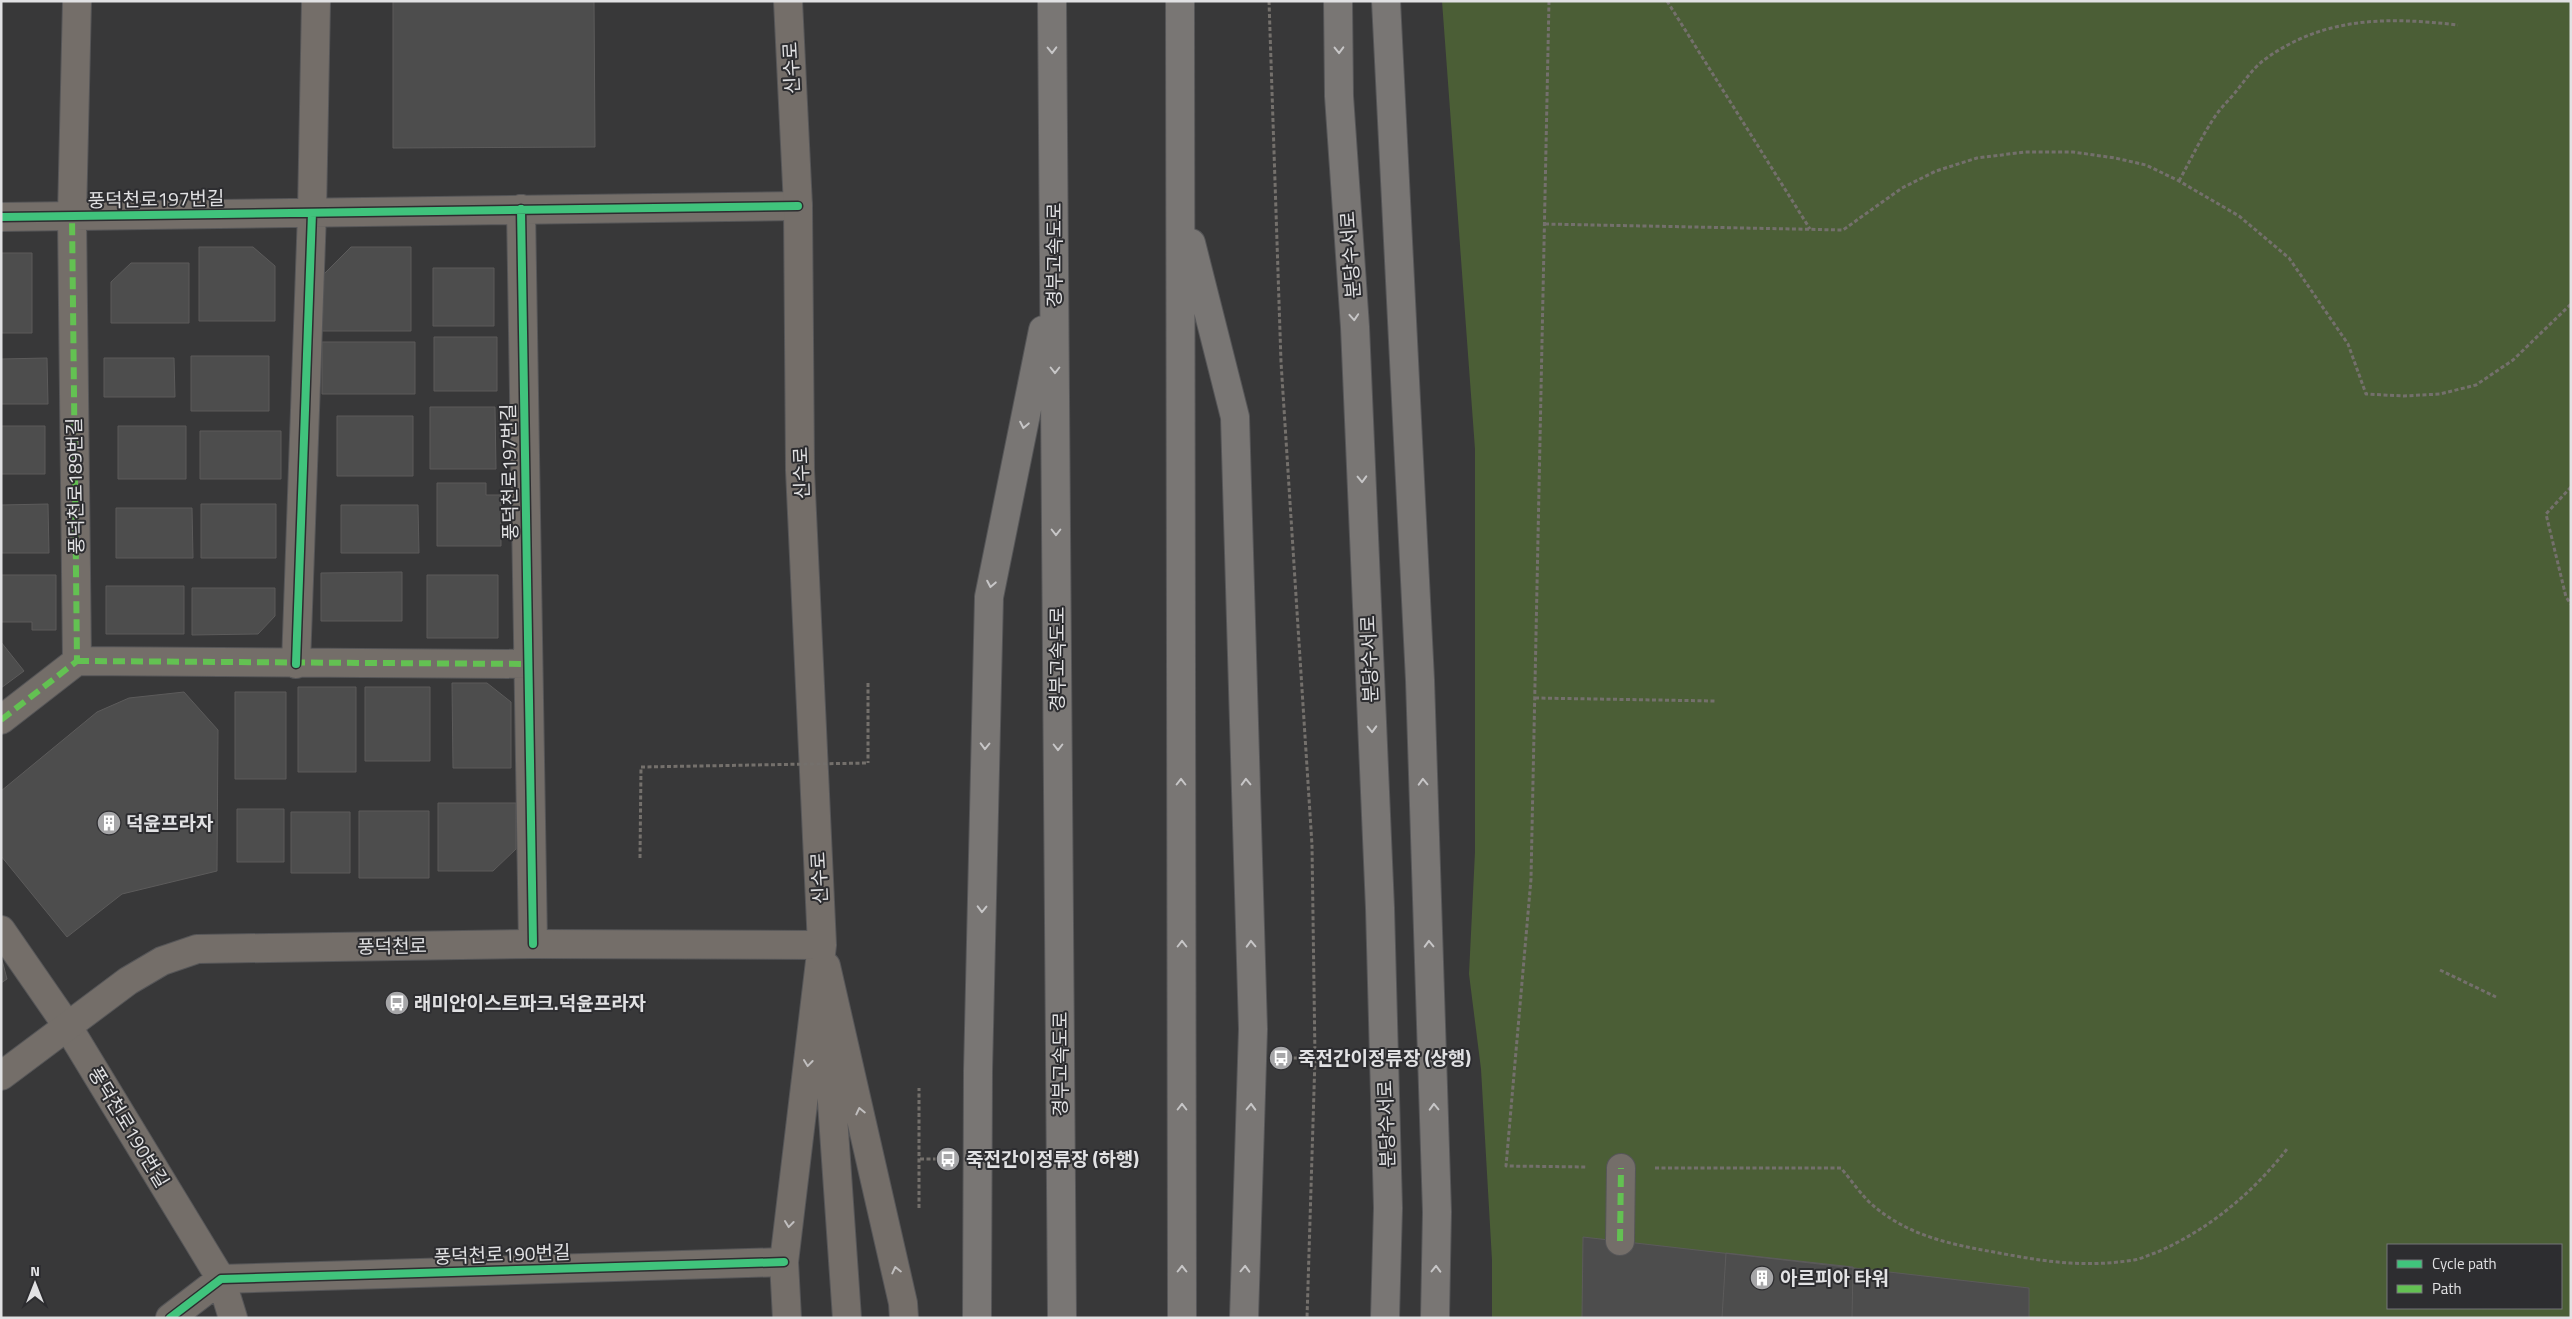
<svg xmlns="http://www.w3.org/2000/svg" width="2572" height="1319" viewBox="0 0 2572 1319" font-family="'Titillium Web','Noto Sans KR',sans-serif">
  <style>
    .green { fill: #4b5e36; fill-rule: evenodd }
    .building { fill: #4d4d4d; stroke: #5c5b5b }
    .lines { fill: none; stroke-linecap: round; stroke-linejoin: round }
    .minor-casing { stroke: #565658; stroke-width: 30 }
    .major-casing { stroke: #565658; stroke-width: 30 }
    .highway-casing { stroke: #565658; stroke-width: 30 }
    .path { stroke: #74706c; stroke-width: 3; stroke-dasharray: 4 2.5; stroke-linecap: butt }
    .minor { stroke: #746e69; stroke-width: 28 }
    .major { stroke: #746e69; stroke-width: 28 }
    .highway { stroke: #797674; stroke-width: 28 }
    .path-bridge { stroke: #74706c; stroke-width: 3; stroke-dasharray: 4 2.5; stroke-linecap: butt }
    .quiet { stroke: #63c152; stroke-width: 6; stroke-dasharray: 12 6; stroke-linecap: butt }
    .cycleway-casing { stroke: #2d2d30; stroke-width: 11 }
    .cycleway { stroke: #40c37c; stroke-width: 8 }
    .oneway { stroke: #c7c6c7 }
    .oneway2 { stroke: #c0bebe }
    .labels { text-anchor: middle; stroke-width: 4; stroke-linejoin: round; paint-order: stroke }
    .street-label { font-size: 19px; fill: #e1e1e3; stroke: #2d2d30 }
    .poi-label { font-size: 19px; font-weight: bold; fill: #e1e1e3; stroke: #2d2d30; text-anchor: start }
  </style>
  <rect width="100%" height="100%" fill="#383839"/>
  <path class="green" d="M1442,1H2571V1318H1492V1260L1481,1069L1469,974L1475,852V449ZM2388,1245H2561V1308H2388Z"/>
  <path class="building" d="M393,1H594L595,147L393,148Z
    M199,247H253L275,266V321H199Z
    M351,247H411V331H322V276Z
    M1,253H32V333H1Z
    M131,263H189V323H111V282Z
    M433,268H494V326H433Z
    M434,337H497V391H434Z
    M322,342H415V394H322Z
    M191,356H269V411H191Z
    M47,358L48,404H1V359Z
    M104,358H174L175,397H104Z
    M430,407H495L496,469H430Z
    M337,416H413V476H337Z
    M1,426H45V474H1Z
    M118,426H186V479H118Z
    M200,431H281V479H200Z
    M437,483H486V495H501V546H437Z
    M48,504L49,553H1V505Z
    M201,504H276V558H201Z
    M341,505H418L419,553H341Z
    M116,508H192L193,558H116Z
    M402,572V621H321V573Z
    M1,575H56V630H32V622H1Z
    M427,575H498V638H427Z
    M106,586H184V634H106Z
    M192,588H275V616L258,634L192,635Z
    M1,642L24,671L1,688Z
    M452,683H487L511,702V768H453Z
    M298,687H356V772H298Z
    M365,687H430V761H365Z
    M184,692L218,730L217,871L122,894L67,937L1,856V791L97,712L129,698Z
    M235,692H286V779H235Z
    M438,803H516V849L493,871H438Z
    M237,809H284V862H237Z
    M359,811H429V878H359Z
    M291,812H350V873H291Z
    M1,956L7,979L1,983Z
    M1583,1237L2029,1288V1318H1582Z
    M1726,1253L1853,1267L1852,1318H1722Z"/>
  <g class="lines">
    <g class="minor-casing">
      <path id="minor" d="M521,209L533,944
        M1,217L798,206
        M77,661L528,664
        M296,664L312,213L316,1
        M1,720L77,661L72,216L77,1
        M1,930L68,1027L221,1279L233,1318
        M1620,1241L1621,1168
        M170,1318L221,1279L784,1262"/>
    </g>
    <g class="major-casing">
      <path id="major" d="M826,966L903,1303L904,1318
        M827,1030L847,1318
        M1,1076L128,981L162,961L197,949L533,944L822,945
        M787,1318L784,1262L822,945L800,470L798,206L788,1"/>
    </g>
    <g class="highway-casing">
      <path id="highway" d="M1052,1L1062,1318
        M1180,1L1182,1318
        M1338,1L1339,96L1355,327L1380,908L1388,1208L1385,1318
        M1386,1L1420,680L1437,1212L1435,1318
        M1191,243L1235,417L1253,1029L1244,1318
        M977,1318L978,1071L989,597L1043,330"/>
    </g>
    <path class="path" d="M1269,1L1281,362L1312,845L1315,1058L1307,1318
      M1549,1L1531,879L1506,1166L1586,1167
      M1667,1L1810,229
      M2179,181C2190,161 2200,140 2212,121C2218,111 2226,103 2234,94C2243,83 2253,68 2264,60C2324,16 2388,17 2458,25
      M1545,224L1843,230L1902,188L1936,171L1977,158L2025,152H2073L2115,158L2146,165L2179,181L2239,216L2289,258L2348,344L2366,394L2404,396L2440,394L2476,385L2513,360L2571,304
      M2571,487L2546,514L2566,597L2571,604
      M868,683V763
      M1535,698L1715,701
      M640,858L641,767
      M2440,970L2496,997
      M1287,1058H1315
      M920,1159H944
      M1655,1168H1841C1852,1181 1863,1198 1876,1208C1916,1240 1961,1246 2010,1255C2053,1263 2090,1267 2134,1260C2141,1259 2148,1255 2155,1253C2207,1231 2253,1193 2287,1149
      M919,1208V1088"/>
    <use href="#minor" class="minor"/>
    <use href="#major" class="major"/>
    <use href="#highway" class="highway"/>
    <path class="path-bridge" d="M641,767L868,763"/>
    <path class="quiet" d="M77,661L528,664
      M1,720L77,661L72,216
      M1620,1241L1621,1168"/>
    <g class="cycleway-casing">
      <path id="cycleway" d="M521,209L533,944
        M1,217L798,206
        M296,664L312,213
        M170,1318L221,1279L784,1262"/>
    </g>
    <use href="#cycleway" class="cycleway"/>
  </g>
  <defs><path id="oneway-chevron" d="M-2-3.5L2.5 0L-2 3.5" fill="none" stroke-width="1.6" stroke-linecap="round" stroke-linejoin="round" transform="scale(1.25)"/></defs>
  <g class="oneway">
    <use href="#oneway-chevron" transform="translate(1052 50) rotate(89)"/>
    <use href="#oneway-chevron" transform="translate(1339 50) rotate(89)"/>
    <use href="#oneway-chevron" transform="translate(1354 317) rotate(86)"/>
    <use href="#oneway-chevron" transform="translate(1055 370) rotate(90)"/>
    <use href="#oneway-chevron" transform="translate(1024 425) rotate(101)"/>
    <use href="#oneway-chevron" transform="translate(1362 479) rotate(88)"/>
    <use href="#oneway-chevron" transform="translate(1056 532) rotate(90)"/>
    <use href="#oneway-chevron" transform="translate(991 584) rotate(101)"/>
    <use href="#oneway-chevron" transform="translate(1372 729) rotate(88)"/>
    <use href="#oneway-chevron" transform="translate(985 746) rotate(91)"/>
    <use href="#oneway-chevron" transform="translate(1058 747) rotate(90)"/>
    <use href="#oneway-chevron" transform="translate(1181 782) rotate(-90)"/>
    <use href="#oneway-chevron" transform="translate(1246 782) rotate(-92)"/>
    <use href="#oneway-chevron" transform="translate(1423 782) rotate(-92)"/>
    <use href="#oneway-chevron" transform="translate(982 909) rotate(91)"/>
    <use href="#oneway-chevron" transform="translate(1182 944) rotate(-90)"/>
    <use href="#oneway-chevron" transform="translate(1251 944) rotate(-92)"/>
    <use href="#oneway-chevron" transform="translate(1429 944) rotate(-92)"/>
    <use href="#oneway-chevron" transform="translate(1182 1107) rotate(-90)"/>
    <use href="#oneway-chevron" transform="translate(1251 1107) rotate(-88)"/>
    <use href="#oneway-chevron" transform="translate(1434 1107) rotate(-92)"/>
    <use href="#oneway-chevron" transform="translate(1182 1269) rotate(-90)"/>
    <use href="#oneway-chevron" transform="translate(1245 1269) rotate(-88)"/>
    <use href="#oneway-chevron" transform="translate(1436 1269) rotate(-89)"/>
  </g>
  <g class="oneway2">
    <use href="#oneway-chevron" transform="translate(808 1063) rotate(97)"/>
    <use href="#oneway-chevron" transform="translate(860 1111) rotate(-103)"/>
    <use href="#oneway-chevron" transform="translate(789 1224) rotate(97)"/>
    <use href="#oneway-chevron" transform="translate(896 1270) rotate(-103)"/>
  </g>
  <defs>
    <g id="building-disc" transform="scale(1.25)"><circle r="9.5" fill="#a6a6a8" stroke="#2d2d30"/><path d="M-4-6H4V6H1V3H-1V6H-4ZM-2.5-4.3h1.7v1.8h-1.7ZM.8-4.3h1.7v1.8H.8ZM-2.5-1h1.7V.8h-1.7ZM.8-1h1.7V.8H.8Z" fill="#fff"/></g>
    <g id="bus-disc" transform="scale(1.25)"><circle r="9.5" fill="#a6a6a8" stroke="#2d2d30"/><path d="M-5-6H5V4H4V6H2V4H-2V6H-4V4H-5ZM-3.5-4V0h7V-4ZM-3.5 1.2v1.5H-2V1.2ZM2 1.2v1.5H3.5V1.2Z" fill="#fff"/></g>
  </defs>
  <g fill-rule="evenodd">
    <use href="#building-disc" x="109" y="823"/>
    <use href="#bus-disc" x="397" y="1003"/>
    <use href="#bus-disc" x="1281" y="1058"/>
    <use href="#bus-disc" x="948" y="1159"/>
    <use href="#building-disc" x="1762" y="1278"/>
  </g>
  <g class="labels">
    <g class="street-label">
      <text transform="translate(791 68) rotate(-93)" y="7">신수로</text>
      <text transform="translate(156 199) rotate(-1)" y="7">풍덕천로197번길</text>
      <text transform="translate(1054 255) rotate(-90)" y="7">경부고속도로</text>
      <text transform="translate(1350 255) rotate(-94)" y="7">분당수서로</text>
      <text transform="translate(509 472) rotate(-91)" y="7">풍덕천로197번길</text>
      <text transform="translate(801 473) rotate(-92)" y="7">신수로</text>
      <text transform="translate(75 486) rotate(-91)" y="7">풍덕천로189번길</text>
      <text transform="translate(1057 659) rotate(-90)" y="7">경부고속도로</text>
      <text transform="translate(1369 659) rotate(-92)" y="7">분당수서로</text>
      <text transform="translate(819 878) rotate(-93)" y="7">신수로</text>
      <text transform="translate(392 946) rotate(-1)" y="7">풍덕천로</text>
      <text transform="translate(1060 1064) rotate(-90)" y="7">경부고속도로</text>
      <text transform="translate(1386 1124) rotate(-92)" y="7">분당수서로</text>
      <text transform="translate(129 1127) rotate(59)" y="7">풍덕천로190번길</text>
      <text transform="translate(502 1254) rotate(-2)" y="7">풍덕천로190번길</text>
    </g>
    <g class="poi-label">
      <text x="126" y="830">덕윤프라자</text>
      <text x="414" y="1010">래미안이스트파크.덕윤프라자</text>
      <text x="1298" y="1065">죽전간이정류장 (상행)</text>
      <text x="966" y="1166">죽전간이정류장 (하행)</text>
      <text x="1780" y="1285">아르피아 타워</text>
    </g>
  </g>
  <rect width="2572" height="1319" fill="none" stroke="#e1e1e3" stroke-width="5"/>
  <rect x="2387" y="1244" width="175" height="65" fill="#2d2d30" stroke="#757578"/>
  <rect x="2397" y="1260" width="25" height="8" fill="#40c37c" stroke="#757578"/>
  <text x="2432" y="1269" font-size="15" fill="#e1e1e3">Cycle path</text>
  <rect x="2397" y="1285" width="25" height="8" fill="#63c152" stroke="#757578"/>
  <text x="2432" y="1294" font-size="15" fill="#e1e1e3">Path</text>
  <g transform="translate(35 1284)" stroke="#2d2d30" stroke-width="4" paint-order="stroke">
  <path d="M0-4L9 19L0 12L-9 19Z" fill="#e1e1e3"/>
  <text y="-8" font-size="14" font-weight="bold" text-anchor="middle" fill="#e1e1e3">N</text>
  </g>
</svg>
